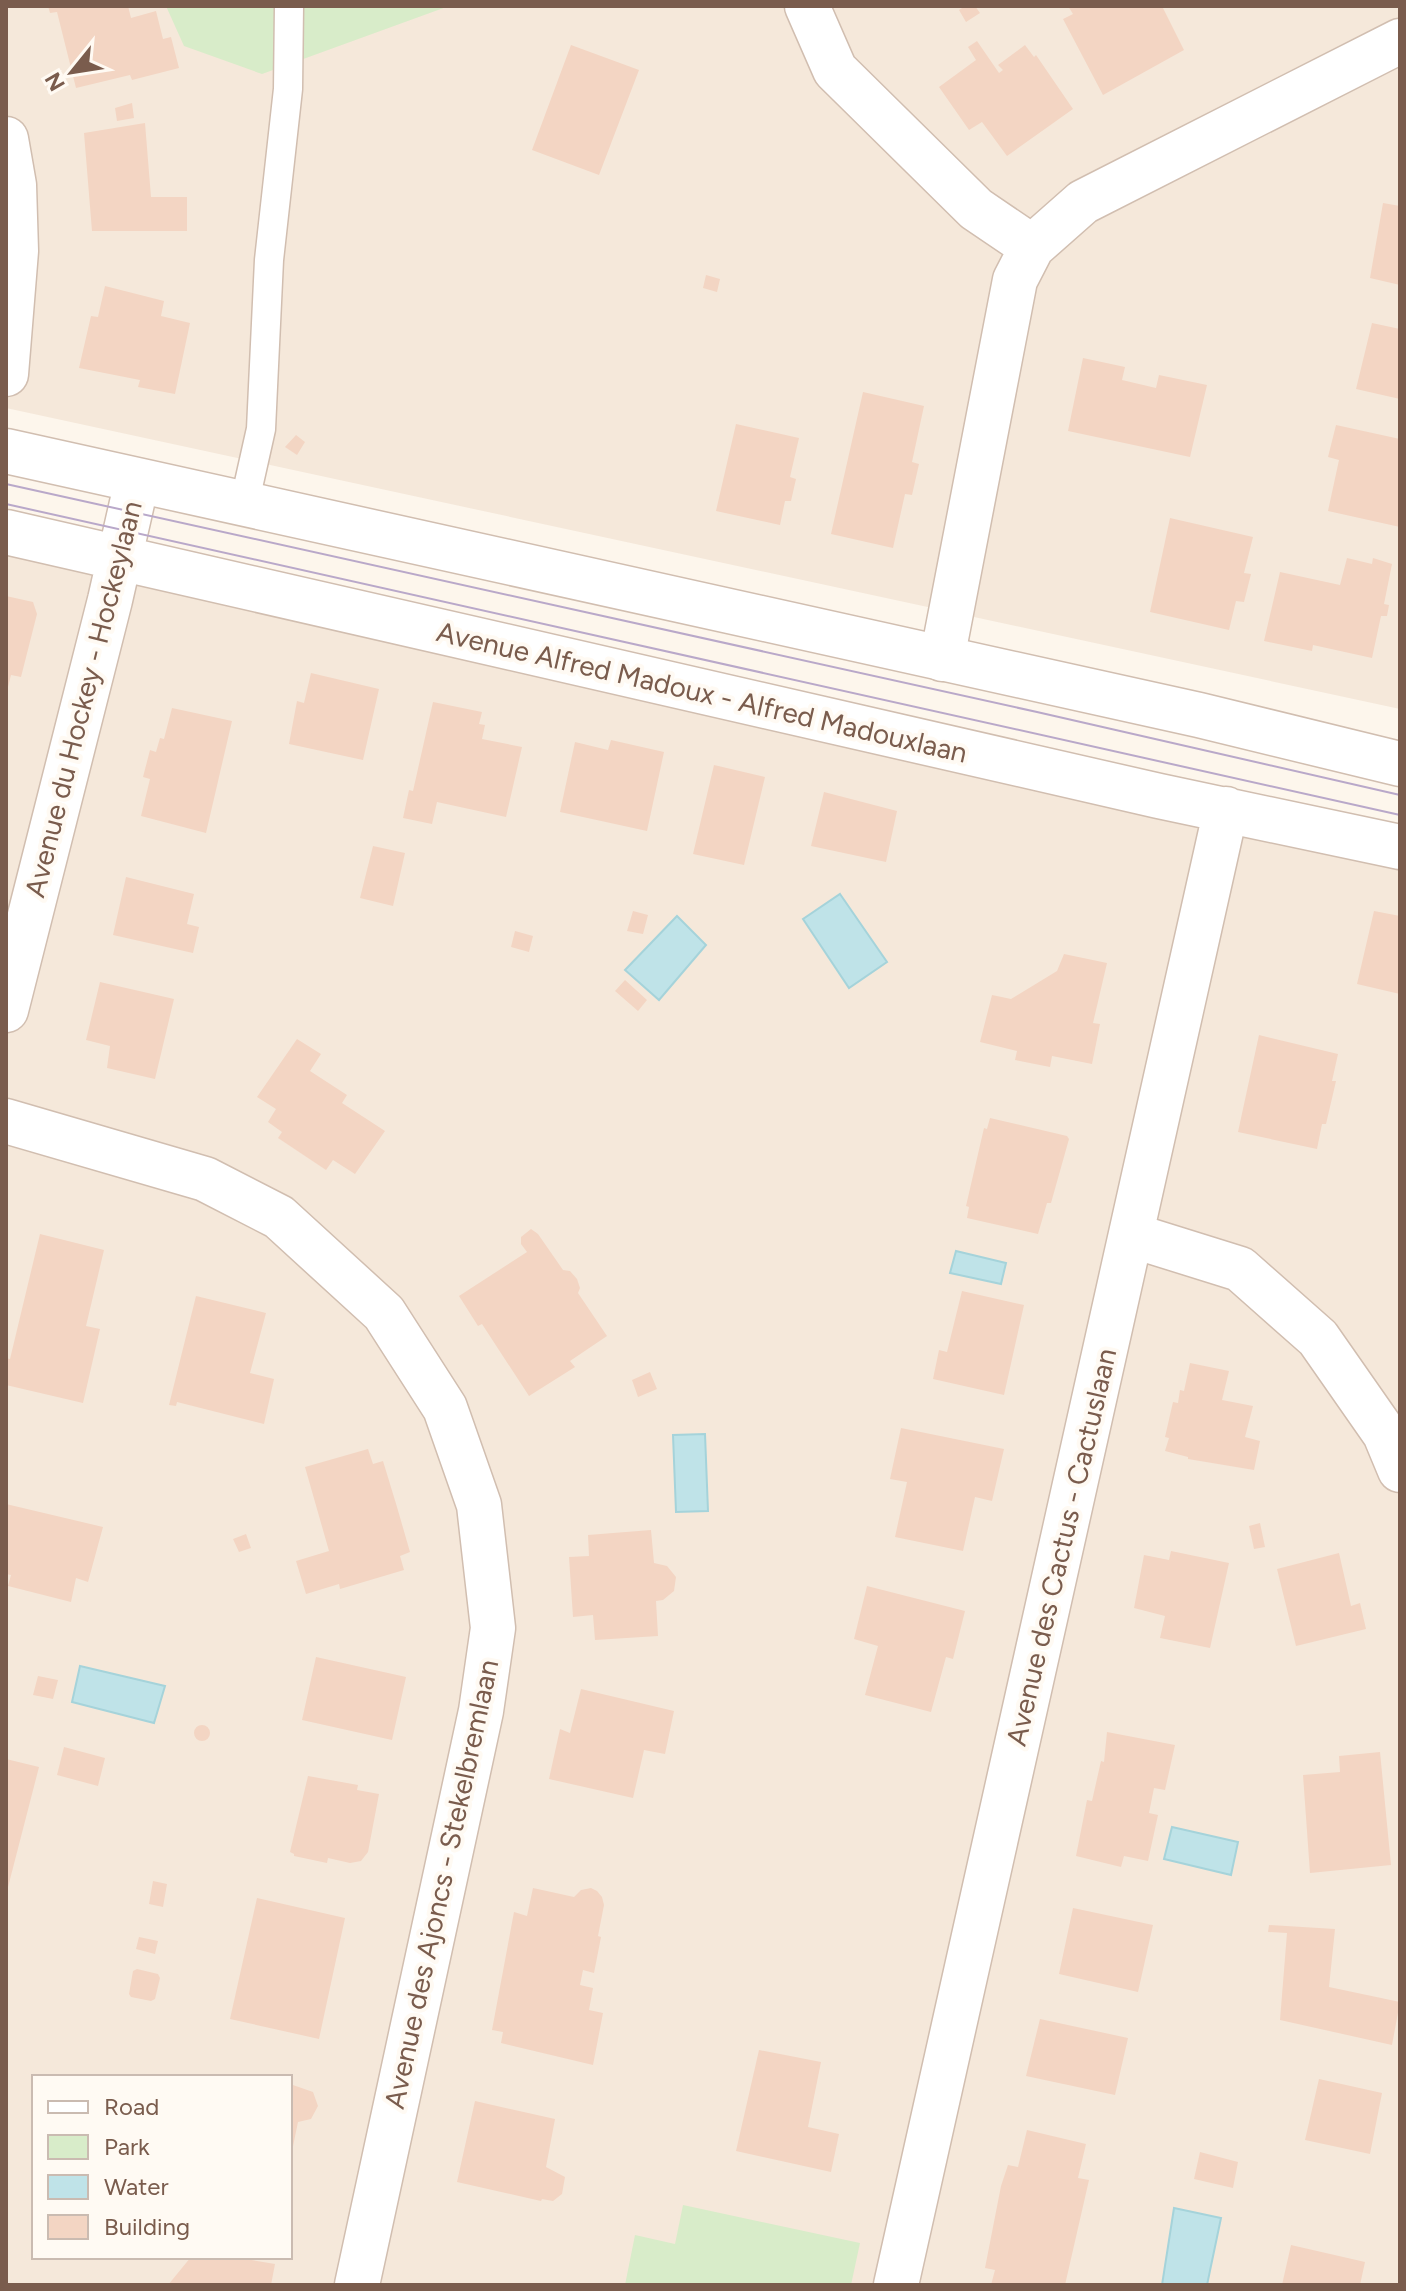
<svg xmlns="http://www.w3.org/2000/svg" width="1406" height="2291" viewBox="0 0 1406 2291" font-family="Figtree,sans-serif">
  <style>
    .residential { fill: #f5e8da; fill-rule: evenodd }
    .green { fill: #d8ecc9 }
    .water { fill: #bfe3e8; stroke: #a5d3da; stroke-width: 2 }
    .building { fill: #f3d5c3 }
    .lines { fill: none; stroke-linecap: round; stroke-linejoin: round }
    .service-casing { stroke: #d1beb0; stroke-width: 31 }
    .minor-casing { stroke: #d1beb0; stroke-width: 47 }
    .tertiary-casing { stroke: #d1beb0; stroke-width: 47 }
    .service { stroke: #fff; stroke-width: 28 }
    .minor { stroke: #fff; stroke-width: 44 }
    .tertiary { stroke: #fff; stroke-width: 44 }
    .tram { stroke: #b9a8c9; stroke-width: 2 }
    .labels { text-anchor: middle; stroke-width: 8; stroke-linejoin: round; paint-order: stroke }
    .street-label { font-size: 28px; fill: #7a5c4d; stroke: #fffaf3 }
  </style>
  <rect width="100%" height="100%" fill="#fdf6ec"/>
  <path class="residential" d="M6,6H1400V709L6,408Z
    M6,544L1400,862V2285H6ZM34,2077H290V2257H34Z"/>
  <path class="green" d="M166,6H449L262,74L184,46Z
    M683,2205L860,2243L851,2285H625L635,2235L675,2244Z"/>
  <path class="water" d="M840,894L887,962L849,988L803,919Z
    M677,916L706,945L659,1000L625,970Z
    M956,1251L1006,1263L1001,1284L950,1273Z
    M705,1434L708,1511L676,1512L673,1435Z
    M80,1666L165,1686L154,1723L72,1702Z
    M1172,1827L1238,1842L1231,1875L1164,1859Z
    M1174,2208L1221,2218L1207,2285H1162Z"/>
  <path class="building" d="M48,6H128L131,18L156,11L163,39L171,37L179,68L132,80L130,75L76,88L57,12L50,13Z
    M965,6H975L980,13L966,22L959,10Z
    M1068,6H1162L1184,50L1103,95L1063,19L1073,14Z
    M977,41L999,73L1003,70L998,65L1025,45L1034,57L1036,55L1073,109L1007,156L982,122L969,130L939,87L976,60L968,47Z
    M571,45L639,70L599,175L532,150Z
    M132,103L134,118L117,121L115,108Z
    M145,123L151,197H187V231H92L84,133Z
    M1383,203L1400,206V285L1370,278Z
    M706,275L720,279L717,292L703,288Z
    M105,286L164,301L161,316L190,323L175,394L138,387L140,380L79,368L91,316L98,317Z
    M1372,323L1400,329V399L1356,389Z
    M1083,358L1125,367L1122,380L1156,388L1159,375L1207,385L1190,457L1068,431Z
    M863,392L924,406L912,462L919,464L912,495L905,494L893,548L831,534Z
    M736,424L799,438L790,477L796,479L791,501H785L780,525L716,511Z
    M1336,425L1400,439V527L1328,511L1339,460L1328,457Z
    M296,435L305,442L297,455L285,447Z
    M1170,518L1253,537L1244,573L1251,574L1244,602L1236,601L1229,630L1150,612Z
    M1347,558L1372,564L1373,558L1392,564L1384,604L1389,605L1387,616H1381L1372,658L1313,645L1312,651L1264,641L1280,572L1340,585Z
    M6,596L33,602L37,614L21,677L11,675L7,691Z
    M311,673L379,689L363,760L289,744L297,701L304,703Z
    M433,702L482,712L479,724L485,725L482,739L522,747L506,817L437,802L432,824L403,818L409,790L413,791Z
    M172,708L232,721L206,833L141,816L150,779L143,777L150,750L156,752L160,738L164,739Z
    M611,740L664,752L647,831L560,812L575,742L608,750Z
    M714,765L765,777L744,865L693,854Z
    M824,792L897,811L886,862L811,846Z
    M373,846L405,853L393,906L360,898Z
    M126,877L194,894L187,924L199,927L193,953L113,935Z
    M633,911L648,915L643,934L627,931Z
    M1374,911L1400,916V994L1357,984Z
    M515,931L533,936L529,952L511,947Z
    M1064,954L1107,963L1093,1023L1100,1024L1092,1064L1052,1056L1050,1067L1015,1060L1017,1051L980,1042L992,995L1011,999L1057,971Z
    M625,980L647,1000L638,1011L615,991Z
    M100,982L174,999L155,1079L107,1068L110,1046L86,1040Z
    M1259,1035L1338,1054L1332,1081H1336L1326,1124H1322L1317,1149L1238,1132Z
    M297,1039L321,1054L310,1071L347,1095L342,1103L385,1131L355,1174L333,1160L326,1170L278,1138L282,1132L268,1122L276,1109L257,1097Z
    M990,1118L1067,1136L1069,1139L1051,1203H1047L1038,1234L967,1218L969,1207L966,1206L984,1128L987,1129Z
    M531,1229L538,1234L563,1270L570,1271L577,1279L580,1288L578,1293L607,1336L570,1361L575,1367L529,1396L482,1324L478,1326L459,1296L527,1252L521,1244V1237Z
    M40,1234L104,1250L86,1326L100,1329L83,1403L6,1385V1358L10,1359Z
    M962,1291L1024,1305L1004,1395L933,1379L939,1350L947,1352Z
    M196,1296L266,1313L250,1373L274,1379L264,1424L177,1402L176,1406L169,1405Z
    M1190,1363L1229,1371L1222,1400L1253,1406L1245,1437L1260,1441L1254,1470L1188,1459V1457L1165,1451L1169,1438L1165,1437L1173,1402L1178,1403L1180,1390L1184,1391Z
    M650,1372L657,1389L638,1397L632,1380Z
    M901,1428L1004,1449L992,1501L975,1497L963,1551L895,1537L907,1482L890,1479Z
    M368,1449L373,1464L383,1461L397,1507L410,1552L400,1556L404,1570L340,1589L339,1584L306,1594L296,1561L329,1551L305,1467Z
    M6,1504L103,1527L88,1582L76,1578L71,1602L8,1586L11,1575L6,1574Z
    M1260,1523L1265,1547L1254,1549L1249,1526Z
    M651,1530L654,1563L667,1566L676,1577L674,1591L663,1600L656,1601L658,1636L595,1640L593,1615L573,1617L569,1557L589,1556L588,1535Z
    M246,1534L251,1548L239,1552L233,1539Z
    M1171,1551L1229,1563L1210,1648L1160,1638L1165,1616L1134,1608L1144,1555L1169,1560Z
    M1339,1553L1351,1606L1360,1603L1366,1629L1296,1646L1277,1569Z
    M867,1586L965,1611L953,1659L946,1657L931,1712L865,1695L878,1646L854,1639Z
    M316,1657L406,1677L392,1740L302,1720Z
    M38,1676L58,1680L53,1699L33,1695Z
    M581,1689L674,1711L665,1754L644,1750L633,1798L549,1779L560,1729L570,1733Z
    M194 1733a8 8 0 1 1 16 0a8 8 0 1 1-16 0Z
    M1107,1732L1175,1745L1165,1790L1154,1788L1149,1813L1158,1815L1148,1861L1124,1856L1121,1867L1076,1856L1087,1800L1092,1801L1101,1761L1104,1762Z
    M64,1747L105,1758L98,1786L57,1775Z
    M1380,1752L1391,1865L1310,1873L1303,1775L1340,1772L1339,1756Z
    M6,1759L39,1767L7,1891H6Z
    M308,1776L358,1785L357,1790L379,1794L368,1852L361,1861L350,1863L328,1858L327,1863L294,1856V1854L290,1852Z
    M153,1881L167,1884L163,1907L149,1904Z
    M533,1888L574,1897L581,1890L591,1888L597,1891L602,1897L604,1905L598,1936L601,1937L594,1973L583,1970L580,1985L593,1988L589,2010L603,2013L593,2065L501,2043L503,2032L492,2030L514,1912L527,1916Z
    M257,1898L345,1918L319,2039L230,2019Z
    M1073,1908L1153,1925L1138,1992L1059,1974Z
    M1269,1925L1335,1929L1329,1987L1400,2002L1392,2045L1280,2020L1287,1933L1268,1932Z
    M139,1937L158,1941L155,1954L136,1949Z
    M137,1969L158,1974L160,1978L155,1999L151,2001L131,1997L129,1994L133,1971Z
    M1040,2019L1128,2038L1115,2095L1026,2076Z
    M759,2050L821,2062L808,2127L839,2134L831,2172L736,2151Z
    M1319,2079L1382,2093L1370,2154L1305,2140Z
    M290,2084L313,2092L318,2106L311,2119L298,2122L291,2156Z
    M475,2101L555,2119L546,2167L565,2177L562,2194L553,2201L542,2199L541,2201L457,2182Z
    M1027,2130L1086,2144L1078,2178L1089,2180L1065,2285H991L995,2270L985,2268L1001,2186L1008,2165L1018,2167Z
    M1200,2152L1238,2162L1233,2188L1194,2179Z
    M1291,2245L1365,2262L1360,2285H1282Z
    M191,2257H234L275,2264L271,2285H168Z"/>
  <g class="lines">
    <g class="service-casing">
      <path id="service" d="M244,505L261,429L269,260L288,89L289,6"/>
    </g>
    <g class="minor-casing">
      <path id="minor" d="M807,6L835,70L976,209L1032,247
        M6,532L1159,796L1400,847
        M942,659L1015,280L1032,247L1083,202L1400,41
        M6,1010L110,600L137,481
        M6,1121L205,1179L279,1217L384,1313L445,1408L479,1505L493,1628L481,1711L357,2285
        M1131,1235L1240,1269L1318,1338L1385,1434L1400,1470
        M896,2285L1226,809"/>
    </g>
    <g class="tertiary-casing">
      <path id="tertiary" d="M6,139L14,185L16,251L6,374
        M6,451L1199,715L1400,764"/>
    </g>
    <use href="#service" class="service"/>
    <use href="#minor" class="minor"/>
    <use href="#tertiary" class="tertiary"/>
    <path class="tram" d="M6,484L1037,712L1400,795
      M6,504L1400,815"/>
  </g>
  <g class="labels">
    <g class="street-label">
      <text transform="translate(702 692) rotate(13)" y="10">Avenue Alfred Madoux - Alfred Madouxlaan</text>
      <text transform="translate(83 699) rotate(-76)" y="10">Avenue du Hockey - Hockeylaan</text>
      <text transform="translate(1061 1547) rotate(-77)" y="10">Avenue des Cactus - Cactuslaan</text>
      <text transform="translate(441 1884) rotate(-78)" y="10">Avenue des Ajoncs - Stekelbremlaan</text>
    </g>
  </g>
  <rect width="1406" height="2291" fill="none" stroke="#7a5c4d" stroke-width="16"/>
  <rect x="32" y="2075" width="260" height="184" fill="#fffaf3" stroke="#cabbb1" stroke-width="2"/>
  <rect x="48" y="2101" width="40" height="12" fill="#ffffff" stroke="#cabbb1" stroke-width="2"/>
  <text x="104" y="2115" font-size="24" fill="#7a5c4d">Road</text>
  <rect x="48" y="2135" width="40" height="24" fill="#d8ecc9" stroke="#cabbb1" stroke-width="2"/>
  <text x="104" y="2155" font-size="24" fill="#7a5c4d">Park</text>
  <rect x="48" y="2175" width="40" height="24" fill="#bfe3e8" stroke="#cabbb1" stroke-width="2"/>
  <text x="104" y="2195" font-size="24" fill="#7a5c4d">Water</text>
  <rect x="48" y="2215" width="40" height="24" fill="#f3d5c3" stroke="#cabbb1" stroke-width="2"/>
  <text x="104" y="2235" font-size="24" fill="#7a5c4d">Building</text>
  <g transform="translate(72 72) rotate(240)" stroke="#fffaf3" stroke-width="6" paint-order="stroke">
  <path d="M0-6L14 30L0 20L-14 30Z" fill="#7a5c4d"/>
  <text y="-12" font-size="22" font-weight="bold" text-anchor="middle" fill="#7a5c4d">N</text>
  </g>
</svg>
